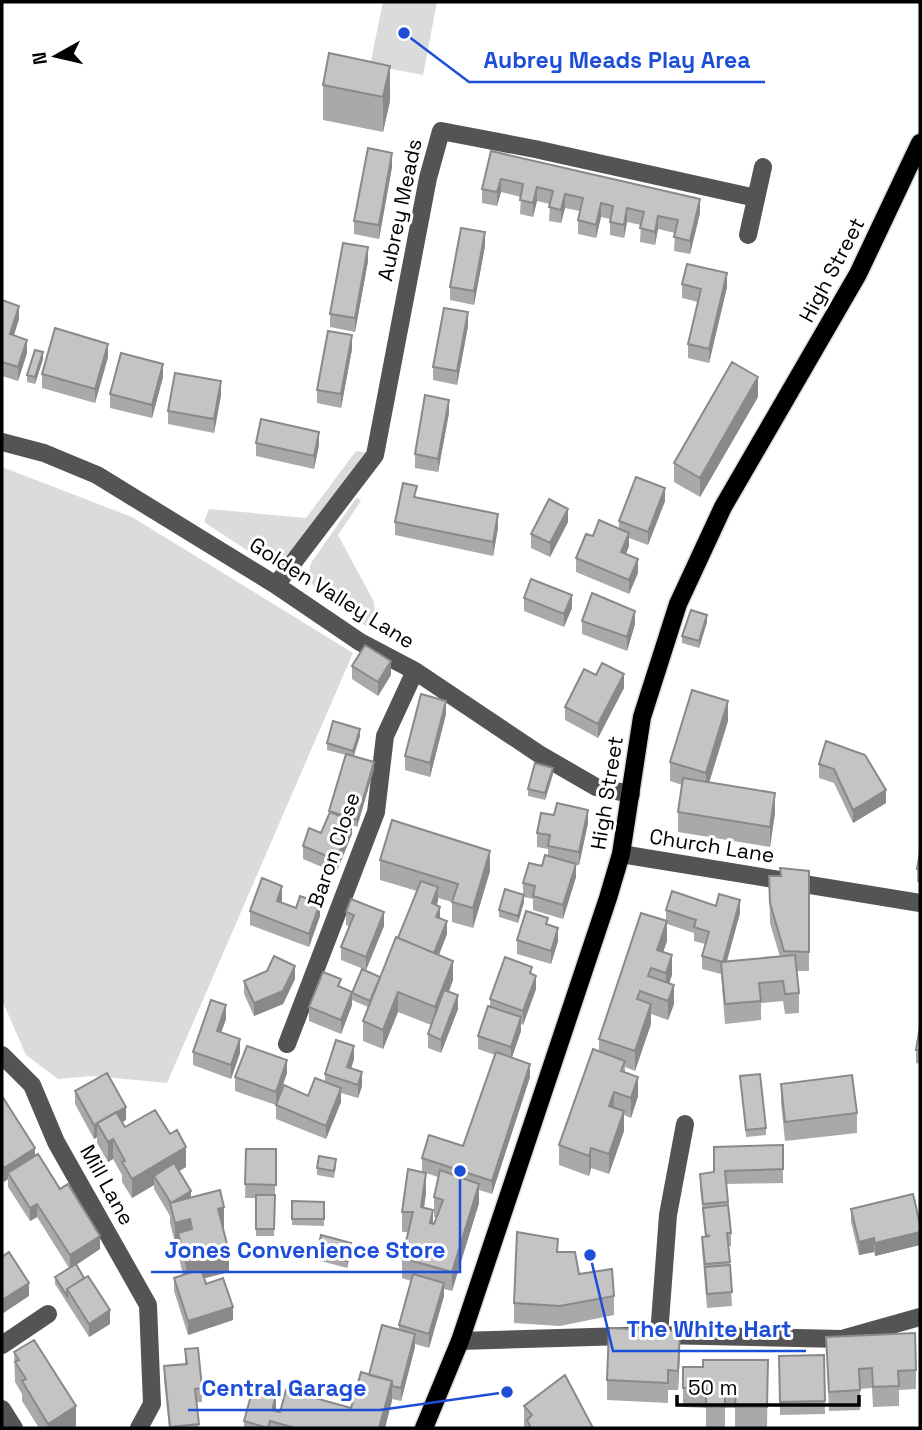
<svg xmlns="http://www.w3.org/2000/svg" width="922" height="1430" viewBox="0 0 922 1430" font-family="'Space Grotesk',sans-serif">
  <style>
    .green { fill: #dbdbdb }
    .lines { fill: none; stroke-linecap: round; stroke-linejoin: round }
    .major-casing { stroke: #dbdbdb; stroke-width: 21 }
    .minor { stroke: #545454; stroke-width: 18 }
    .major { stroke: #000; stroke-width: 18 }
    .wall { fill: #a9a9a9; fill-rule: evenodd }
    .shaded-wall { fill: #898989 }
    .building { fill: #c4c4c4; stroke: #898989; stroke-width: 2 }
    .labels { text-anchor: middle; stroke-width: 6; stroke-linejoin: round; paint-order: stroke }
    .street-label { font-size: 21px; fill: #000; stroke: #fff }
    .leader { fill: none; stroke: #1d4ed8; stroke-width: 2.5 }
    .callout-dot { fill: #1d4ed8; stroke: #fff; stroke-width: 2.5 }
    .callout-label { font-size: 23px; text-anchor: middle; font-weight: bold; fill: #1d4ed8; stroke: #fff; stroke-width: 6; stroke-linejoin: round; paint-order: stroke }
  </style>
  <rect width="100%" height="100%" fill="#fff"/>
  <path class="green" d="M383,2H437L423,75L370,65Z
    M356,451L365,452L296,550L280,559L257,557L204,522L209,509L306,518Z
    M2,467L132,517L353,653L167,1083L93,1076L58,1079L26,1055L2,1000Z
    M357,497L361,501L338,535L374,602L375,613L367,627L317,592L308,577L311,563Z"/>
  <g class="lines">
    <g class="major-casing">
      <path id="major" d="M424,1428L460,1341L608,898L621,854L642,717L678,604L723,507L858,274L920,143"/>
    </g>
    <path class="minor" d="M748,235L763,167
      M2,442L44,453L97,475L276,585L360,642L415,671L539,754L596,787L631,794
      M276,585L375,455L428,178L441,131L535,149L756,198
      M621,854L920,903
      M287,1044L376,812L385,736L415,671
      M2,1055L32,1085L56,1142L148,1305L152,1404L139,1428
      M659,1335L668,1215L685,1124
      M460,1341L659,1335L842,1339L920,1317
      M2,1345L48,1314
      M2,1409L14,1428"/>
    <use href="#major" class="major"/>
  </g>
  <path class="wall" d="M329,53L390,101L383,132L323,120V85Z
    M491,151L700,213L690,254L674,251L675,233L658,229L655,245L640,242L641,225L627,222L624,238L610,235V219L601,217L596,238L578,234V220L580,211L565,208L561,223L549,221L550,204L537,201L533,217L520,214L521,197L501,192L497,206L482,203V189Z
    M392,167L379,239L354,234V221Z
    M485,246L474,305L450,300V287Z
    M368,261L355,332L330,327V314Z
    M682,284L727,287L709,363L688,358V344L698,302L682,298Z
    M2,300L19,319L13,335L27,353L18,381L2,376Z
    M468,326L457,385L433,380V367Z
    M352,349L341,408L317,403V390Z
    M108,357L95,403L42,388V374Z
    M43,359L35,384L27,382V375Z
    M163,377L152,418L110,408V394Z
    M221,395L214,433L168,424V411Z
    M758,397L700,497L674,482V463Z
    M449,413L438,472L415,468V454Z
    M256,443L319,445L314,469L256,456Z
    M665,501L648,545L629,538V546L626,554L638,573L629,594L576,572V558L593,536L619,528V521Z
    M395,522L498,528L493,556L395,535Z
    M568,522L550,557L531,548V534Z
    M524,598L572,608L564,627L524,611Z
    M582,621L635,624L627,651L582,634Z
    M707,622L699,648L682,643V636Z
    M352,666L391,675L378,696L352,679Z
    M596,675L624,688L598,738L565,720V707Z
    M446,714L430,777L405,770V756Z
    M728,721L709,782L775,813L770,847L678,832V812L682,785L670,781V762Z
    M360,736L354,756L374,769L357,827L352,825V834L336,873L303,859V846L321,833L329,814L346,755L327,750V743Z
    M826,741L886,803L853,823L834,783L819,778V764Z
    M553,774L545,800L528,796V789Z
    M588,823L579,865H576V877L563,919L533,910V899L524,897V902L518,923L499,917V910L523,895V883L542,866L548,856V849L537,847V833Z
    M920,852V883L917,882V869Z
    M380,860L490,871L473,928L452,922V902L438,898L437,905L440,918L447,934L439,955L453,980L449,992L458,1009L441,1053L428,1048V1034L431,1025L398,1012L383,1049L363,1041V1021L368,1007L352,1000V1005L341,1034L309,1021V1007L341,987L352,992L380,977L398,938L417,891L380,880Z
    M809,871V971H797L799,993V1013L785,1014L783,1001L761,1003V1020L725,1024L721,974L702,969V956L705,944L694,941V933L667,924V941L663,952L672,975L669,983L674,1004L668,1020L651,1014V1024L635,1071L625,1067V1072L638,1096L631,1118L624,1115V1131L609,1174L591,1168L589,1176L559,1165V1145L599,1051V1039L666,921V910L716,906L740,913L727,961L780,957L770,923L769,876H780Z
    M282,900L281,903L320,916L309,947L250,925V911Z
    M346,912L384,926L366,970L341,960V947L349,926L346,925Z
    M548,925L558,941L551,964L517,954V940Z
    M532,974L536,989L523,1025L521,1024V1031L512,1057L530,1077L492,1194L479,1190V1203L452,1291L444,1289V1296L429,1348L415,1344V1347L401,1401L392,1399L385,1428H244V1421L276,1411L280,1412L351,1408L369,1375L399,1330V1325L411,1281L402,1278V1258L408,1232H402V1212L422,1172V1158L463,1146L495,1055L478,1049V1036L490,1007V999ZM426,1173L438,1177L434,1197V1217L437,1218L434,1224L424,1208L426,1193Z
    M295,979L283,1004L254,1016L244,994V981Z
    M226,1019L221,1032L240,1053L231,1079L193,1065V1052Z
    M920,1026V1064L916,1063V1050Z
    M354,1059L351,1069L362,1086L358,1098L341,1093V1102L326,1139L276,1119V1105L235,1091V1077L287,1073L276,1104L308,1096L325,1082V1074Z
    M740,1076L766,1128V1135L746,1137Z
    M781,1084L857,1113V1133L785,1141L781,1103Z
    M75,1091L126,1120L122,1122L125,1127L186,1167L179,1171L191,1198L224,1227L223,1228L229,1272L204,1278L206,1284L233,1320L188,1335L174,1291V1278L183,1275L178,1253V1242L175,1243L170,1223V1216L154,1189V1185L132,1198L122,1182V1175L113,1159L108,1162L97,1143V1137L94,1139L75,1104Z
    M2,1096L35,1156L60,1189L100,1249L76,1265L110,1324L89,1337L55,1284V1277L69,1268L37,1217L30,1221L8,1187V1179L4,1182L2,1177Z
    M783,1145V1183L727,1184L731,1233V1246H729L732,1306L707,1308L702,1250V1237L705,1236L700,1187V1174L714,1172Z
    M246,1149H276L274,1236H256V1198H245Z
    M336,1166L334,1178L317,1175V1168Z
    M292,1201L324,1202V1226L292,1225Z
    M851,1209L920,1224V1245L875,1256L874,1252L859,1255L851,1222Z
    M351,1250L347,1268L317,1260V1253Z
    M558,1252L579,1274L614,1296V1315L560,1326L514,1323V1303Z
    M826,1337L916,1370V1389L899,1390V1406L873,1407L872,1388L860,1389V1410L829,1411Z
    M185,1349L202,1388V1402H197L199,1428H169L164,1380V1366L185,1364Z
    M680,1351L678,1390H668V1403L607,1400V1380Z
    M14,1352L76,1426L72,1428H39L22,1401V1394L15,1382Z
    M824,1355L825,1414L780,1415L779,1356Z
    M768,1360L767,1427H735V1408H725V1427H706V1408L683,1407V1367H703Z
    M524,1406L593,1428H526L524,1426Z"/>
  <path class="shaded-wall" d="M390,66V101L383,132V97Z
    M392,153V167L379,239V225Z
    M501,179V192L497,206V192Z
    M537,187V201L533,217V203Z
    M565,194V208L561,223V210Z
    M700,199V213L690,254V241Z
    M601,203V217L596,238V225Z
    M627,208V222L624,238V225Z
    M658,216V229L655,245V232Z
    M485,232V246L474,305V291Z
    M368,247V261L355,332V318Z
    M727,273V287L709,363V349Z
    M19,306V319L10,348V334Z
    M468,312V326L457,385V371Z
    M352,335V349L341,408V394Z
    M27,340V353L18,381V367Z
    M108,344V357L95,403V389Z
    M43,352V359L35,384V377Z
    M163,364V377L152,418V405Z
    M758,377V397L700,497V478Z
    M221,381V395L214,433V419Z
    M449,400V413L438,472V459Z
    M319,432V445L314,469V456Z
    M665,488V501L648,545V532Z
    M568,509V522L550,557V543Z
    M498,514V528L493,556V542Z
    M629,533V546L621,566V552Z
    M638,559V573L629,594V580Z
    M572,595V608L564,627V614Z
    M635,611V624L627,651V637Z
    M707,615V622L699,648V641Z
    M391,661V675L378,696V682Z
    M624,674V688L598,738V724Z
    M446,701V714L430,777V763Z
    M728,701V721L706,793V773Z
    M360,729V736L353,757V751Z
    M374,762V769L357,827V820Z
    M553,768V774L545,800V793Z
    M886,790V803L853,823V810Z
    M775,793V813L770,847V827Z
    M588,810V823L579,865V852Z
    M352,821V834L336,873V860Z
    M490,851V871L473,928V908Z
    M576,864V877L563,919V905Z
    M282,886V900L277,915V901Z
    M438,887V901L432,917V903Z
    M524,895V902L518,923V916Z
    M740,900V913L723,975V962Z
    M320,903V916L309,947V934Z
    M440,907V920L436,917Z
    M384,912V926L366,970V957Z
    M447,921V934L432,972V958Z
    M667,921V941L657,970V950Z
    M558,928V941L551,964V951Z
    M672,955V975L666,993V973Z
    M453,961V980L435,1026V1007Z
    M295,966V979L283,1004L254,1016V1003Z
    M536,976V989L523,1025V1011Z
    M674,985V1004L668,1020V1001Z
    M352,992V1005L341,1034V1020Z
    M398,992V1012L383,1049V1030Z
    M458,995V1009L441,1053V1040Z
    M651,1004V1024L635,1071V1051Z
    M226,1005V1019L217,1044V1031Z
    M521,1017V1031L511,1060V1047Z
    M240,1039V1053L231,1079V1065Z
    M354,1046V1059L347,1081V1067Z
    M287,1060V1073L276,1105V1092Z
    M530,1064V1077L492,1194V1181Z
    M362,1072V1086L358,1098V1085Z
    M638,1077V1096L631,1118V1098Z
    M341,1088V1102L326,1139V1126Z
    M614,1092V1111L609,1106Z
    M126,1107V1120L103,1134L97,1123Z
    M624,1111V1131L609,1174V1154Z
    M97,1124V1137L94,1139V1125Z
    M113,1139V1159L108,1162V1142Z
    M186,1147V1167L158,1183L154,1176V1185L132,1198V1179Z
    M35,1148V1162L8,1173V1179L4,1182V1168Z
    M591,1148V1168L589,1176V1156Z
    M426,1173V1193L421,1227V1207Z
    M479,1184V1203L452,1291V1272Z
    M191,1191V1205L171,1203Z
    M37,1204V1217L30,1221V1208Z
    M224,1207V1227L218,1229V1209Z
    M433,1210V1230L430,1223Z
    M190,1219V1239L178,1233V1242L175,1243V1223Z
    M920,1232V1245L875,1256V1243Z
    M100,1236V1249L70,1269V1255Z
    M874,1238V1252L859,1255V1242Z
    M351,1243V1250L347,1268V1261Z
    M229,1252V1272L186,1283V1263Z
    M29,1283V1296L2,1314V1300Z
    M444,1283V1296L429,1348V1334Z
    M233,1307V1320L188,1335V1321Z
    M110,1310V1324L89,1337V1324Z
    M680,1331V1351L678,1390V1371Z
    M415,1334V1347L401,1401V1388Z
    M392,1381V1401L385,1428H379Z
    M276,1395V1415L272,1410Z
    M76,1406V1426L72,1428H48V1424Z"/>
  <path class="building" d="M329,53L390,66L383,97L323,85Z
    M368,148L392,153L379,225L354,221Z
    M491,151L700,199L690,241L674,237L678,220L658,216L655,232L640,228L644,212L627,208L624,225L610,222L613,206L601,203L596,225L578,220L583,198L565,194L561,210L549,207L553,191L537,187L533,203L520,200L523,184L501,179L497,192L482,189Z
    M461,228L485,232L474,291L450,287Z
    M343,243L368,247L355,318L330,314Z
    M687,264L727,273L709,349L688,344L701,289L682,284Z
    M2,300L19,306L10,334L27,340L18,367L2,362Z
    M444,308L468,312L457,371L433,367Z
    M55,328L108,344L95,389L42,374Z
    M328,331L352,335L341,394L317,390Z
    M35,350L43,352L35,377L27,375Z
    M121,353L163,364L152,405L110,394Z
    M732,362L758,377L700,478L674,463Z
    M175,373L221,381L214,419L168,411Z
    M425,395L449,400L438,459L415,454Z
    M261,419L319,432L314,456L256,443Z
    M636,477L665,488L648,532L619,521Z
    M403,483L417,486L414,497L498,514L493,542L395,522Z
    M549,499L568,509L550,543L531,534Z
    M599,520L629,533L621,552L638,559L629,580L576,558L586,534L593,536Z
    M531,579L572,595L564,614L524,598Z
    M592,593L635,611L627,637L582,621Z
    M691,610L707,615L699,641L682,636Z
    M365,645L391,661L378,682L352,666Z
    M602,663L624,674L598,724L565,707L584,669L596,675Z
    M692,690L728,701L706,773L670,762Z
    M421,694L446,701L430,763L405,756Z
    M333,721L360,729L353,751L327,743Z
    M826,741L865,755L886,790L853,810L834,769L819,764Z
    M346,754L374,762L357,820L329,811Z
    M535,763L553,768L545,793L528,789Z
    M683,778L775,793L770,827L678,812Z
    M557,803L588,810L579,852L548,846L550,835L537,833L541,813L554,815Z
    M330,812L352,821L336,860L303,846L309,828L321,833Z
    M392,820L490,851L473,908L452,902L458,884L380,860Z
    M920,852V869H917Z
    M545,855L576,864L563,905L533,896L535,886L523,883L529,863L542,866Z
    M780,868L809,871V952L784,951L770,903L769,876H781Z
    M262,878L282,886L277,901L296,908L300,896L320,903L309,934L250,911Z
    M421,881L438,887L432,903L440,907L436,917L447,921L434,953L398,938Z
    M505,889L524,895L518,916L499,910Z
    M672,891L716,906L719,894L740,900L723,962L702,956L709,932L694,927L696,920L666,910Z
    M351,899L384,912L366,957L341,947L354,915L346,912Z
    M526,911L548,918L546,924L558,928L551,951L517,940Z
    M641,913L667,921L657,950L672,955L666,973L651,968L648,976L674,985L668,1001L640,991L637,999L651,1004L635,1051L599,1039Z
    M396,937L453,961L435,1007L398,992L383,1030L363,1021Z
    M795,955L799,993L785,994L783,981L759,983L761,1001L725,1004L721,962Z
    M274,956L295,966L283,991L254,1003L244,981L267,971Z
    M505,957L532,967L530,973L536,976L523,1011L490,999Z
    M362,969L380,977L370,1001L352,993Z
    M323,972L341,979L338,986L352,992L341,1020L309,1007Z
    M444,990L458,995L441,1040L428,1034Z
    M211,1000L226,1005L217,1031L240,1039L231,1065L193,1052Z
    M488,1006L521,1017L511,1047L478,1036Z
    M920,1026V1050H916Z
    M336,1040L354,1046L347,1067L362,1072L358,1085L325,1074Z
    M247,1046L287,1060L276,1092L235,1077Z
    M593,1049L625,1061L621,1071L638,1077L631,1098L614,1092L609,1106L624,1111L609,1154L591,1148L589,1156L559,1145Z
    M496,1052L530,1064L492,1181L422,1158L429,1135L463,1146Z
    M107,1073L126,1107L94,1125L75,1091Z
    M760,1074L766,1128L746,1130L740,1076Z
    M852,1075L857,1113L785,1122L781,1084Z
    M315,1078L341,1088L326,1126L276,1105L284,1085L308,1096Z
    M2,1096L35,1148L4,1168L2,1164Z
    M155,1110L170,1134L177,1130L186,1147L132,1179L122,1162L125,1161L113,1139L108,1142L97,1123L116,1112L125,1127Z
    M783,1145V1169L725,1171L728,1202L703,1204L700,1174L714,1172V1147Z
    M246,1149H276V1185L245,1184Z
    M38,1154L60,1189L68,1184L100,1236L70,1255L37,1204L30,1208L8,1173Z
    M319,1156L336,1159L334,1171L317,1168Z
    M174,1163L191,1191L171,1203L154,1176Z
    M408,1169L426,1173L421,1207L433,1210L430,1223L434,1224L443,1200L434,1197L440,1170L479,1184L452,1272L402,1258L413,1212H402Z
    M220,1190L224,1207L218,1209L229,1252L186,1263L178,1233L192,1229L190,1219L175,1223L170,1203Z
    M913,1194L920,1224V1232L875,1243L874,1238L859,1242L851,1209Z
    M256,1195H275L274,1229H256Z
    M292,1201L324,1202V1219H292Z
    M728,1205L731,1233H727L730,1262L705,1264L702,1237L710,1236L706,1235L703,1208Z
    M517,1232L558,1239L557,1252H575L579,1274L612,1269L614,1296L560,1306L514,1303Z
    M321,1235L351,1243L347,1261L317,1253Z
    M9,1252L29,1283L2,1300V1257Z
    M76,1264L84,1278L67,1289V1296L55,1277Z
    M730,1265L732,1292L707,1294L705,1267Z
    M201,1269L206,1284L223,1278L233,1307L188,1321L174,1278Z
    M413,1274L444,1283L429,1334L399,1325Z
    M88,1276L110,1310L89,1324L67,1289Z
    M382,1325L415,1334L401,1388L392,1386V1381L369,1375Z
    M609,1328L680,1331L678,1371L668,1370V1383L607,1380Z
    M915,1333L916,1370L898,1371L899,1386L873,1387L872,1368L859,1369L860,1390L829,1392L826,1337Z
    M34,1340L76,1406L48,1424L22,1381L26,1379L15,1362L19,1360L14,1352Z
    M198,1348L202,1388L195,1389L199,1424L170,1427L164,1366L187,1364L185,1349Z
    M824,1355L825,1401L780,1402L779,1356Z
    M703,1360H768L767,1407H735L736,1388H725V1407H706V1388H683V1367H703Z
    M361,1372L392,1381L379,1428H295L270,1421L268,1428L244,1421L253,1388L276,1395L272,1410L280,1412L286,1390L351,1408Z
    M565,1375L593,1428H531L527,1420L532,1415L524,1406Z"/>
  <g class="labels">
    <g class="street-label">
      <text transform="translate(400 210) rotate(-78)" y="7">Aubrey Meads</text>
      <text transform="translate(832 270) rotate(-62)" y="7">High Street</text>
      <text transform="translate(332 593) rotate(32)" y="7">Golden Valley Lane</text>
      <text transform="translate(607 793) rotate(-81)" y="7">High Street</text>
      <text transform="translate(712 846) rotate(9)" y="7">Church Lane</text>
      <text transform="translate(334 850) rotate(-71)" y="7">Baron Close</text>
      <text transform="translate(107 1185) rotate(61)" y="7">Mill Lane</text>
    </g>
  </g>
  <path class="leader" d="M404 33L469 82H765M460 1171L460 1272H151M590 1255L613 1351H806M507 1392L380 1410H188"/>
  <g class="callout-dot">
    <circle cx="404" cy="33" r="7"/>
    <circle cx="460" cy="1171" r="7"/>
    <circle cx="590" cy="1255" r="7"/>
    <circle cx="507" cy="1392" r="7"/>
  </g>
  <g class="callout-label">
    <text x="617" y="68">Aubrey Meads Play Area</text>
    <text x="305" y="1258">Jones Convenience Store</text>
    <text x="709" y="1337">The White Hart</text>
    <text x="284" y="1396">Central Garage</text>
  </g>
  <rect width="922" height="1430" fill="none" stroke="#000000" stroke-width="7"/>
  <g transform="translate(56 56) rotate(262)" stroke="#ffffff" stroke-width="5" paint-order="stroke">
  <path d="M0-5L12 26L0 18L-12 26Z" fill="#000000"/>
  <text y="-10" font-size="19" font-weight="bold" text-anchor="middle" fill="#000000">N</text>
  </g>
  <path d="M677 1395v10h182v-10" fill="none" stroke="#000000" stroke-width="3.5"/>
  <text x="688" y="1395" font-size="21" fill="#000000" stroke="#ffffff" stroke-width="5" paint-order="stroke">50 m</text>
</svg>
